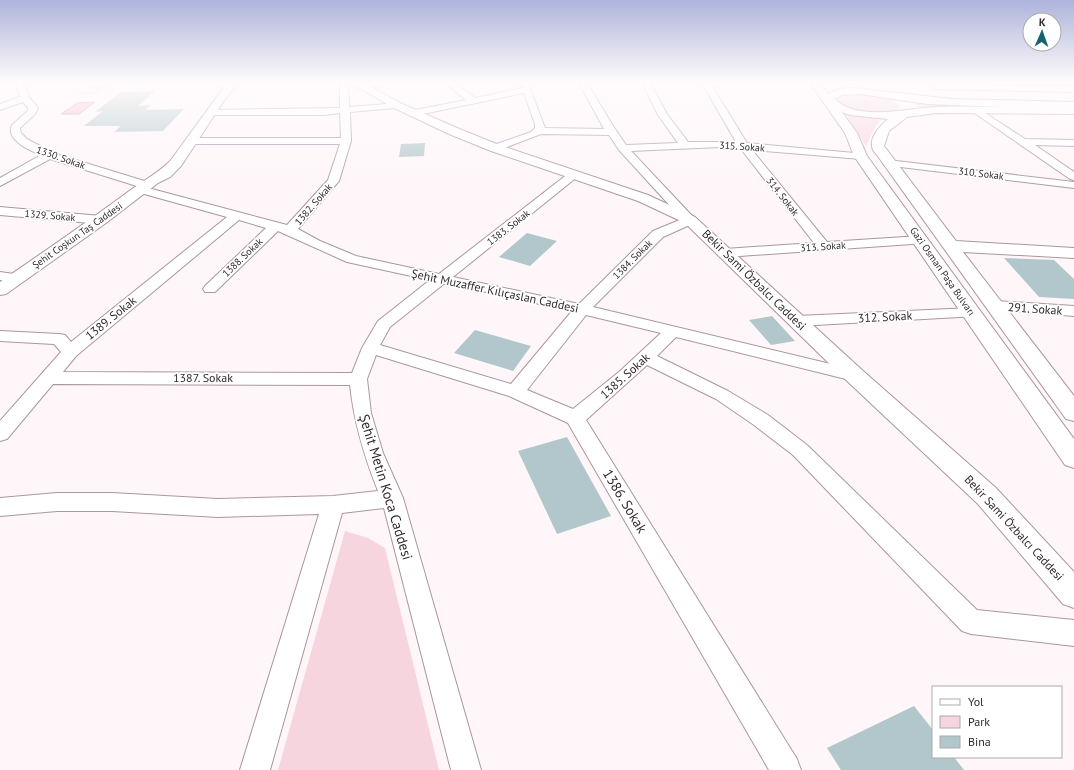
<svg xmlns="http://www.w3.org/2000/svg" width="1074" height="770" viewBox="0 0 1074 770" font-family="'PT Sans',sans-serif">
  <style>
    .green { fill: #f6d5de }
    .water { fill: #f6b3c7; stroke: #bb8a98 }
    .building { fill: #b2c7cb }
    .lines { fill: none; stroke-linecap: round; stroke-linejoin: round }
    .street-casing { stroke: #aa979c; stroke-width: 2 }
    .secondary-casing { stroke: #aa979c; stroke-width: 2 }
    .street { fill: #fff; fill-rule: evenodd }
    .secondary { fill: #fff; fill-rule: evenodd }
    .labels { text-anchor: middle; stroke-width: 3.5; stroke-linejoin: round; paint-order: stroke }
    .far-street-label { font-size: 10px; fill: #322a2c; stroke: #fff }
    .street-label { font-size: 12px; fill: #322a2c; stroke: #fff }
    .near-street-label { font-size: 14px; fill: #322a2c; stroke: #fff }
  </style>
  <rect width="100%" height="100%" fill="#fef6f8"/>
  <path class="green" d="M97,83H116L97,95H77Z
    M855,93C868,94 893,93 900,107C894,118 856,112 845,107C841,106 838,103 834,100L836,96Z
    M912,101L1074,108L938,107L921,108Z
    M846,114L882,118L874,129L866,146Z
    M345,531L368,538L385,548L439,770H278Z"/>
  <path class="water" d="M95,102L79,114H61L77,103Z"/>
  <path class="building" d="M155,91L138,106L151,105L145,110L184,109L163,131L114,132L121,126H84L103,111L95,112L121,92Z
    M425,143L424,156L399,157L401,144Z
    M527,233L557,241L530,266L499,257Z
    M1004,258L1054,260L1074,279V299L1039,297Z
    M772,316L795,341L771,345L749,320Z
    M475,330L531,346L513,371L454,353Z
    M567,437L611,516L557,534L518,451Z
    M914,706L933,730V757H954L964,770H841L827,748Z"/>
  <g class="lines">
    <g class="street-casing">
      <path id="street" d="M16,83H24L29,97L38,108L35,114L20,128L21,133L27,139L53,153L151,183L153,185L148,188L287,225L328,180L340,144H190L185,141L190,138H341L340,113L324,115H210L207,114V110L340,108V83H348L349,107L399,103V107L396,108L350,112L351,141L339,181L298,229L320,241L356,256L439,274L569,173H577L579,175L577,177L453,277L579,304L653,231L682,219L619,150L609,135L541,134L499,150H491L490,148L491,146L531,132L535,128V124L524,93L413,116L410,115V111L466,100L445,83H455L475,98L522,88L520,83H528L545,128L604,129L579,83H587L613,126L626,145L678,143L658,115L642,83H650L667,114L688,142H736L702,83H710L747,143L865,154L866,156L861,159L752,150L827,242L921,236L926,237L928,240L926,243L725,257L720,256L718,253L720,250L725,249L814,243L741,149L720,147L631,151L696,220L694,223L663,237L593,307L860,371L863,375L860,379L854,381L676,337L657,356L728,391L768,415L807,445L977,610L1074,620V646L971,634L962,631L793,455L754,425L716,399L647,365L586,420L797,759L801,770H769L568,423L509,396L376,355L367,379L371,413L383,453L403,498L481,770H451L384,508L342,513L270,770H240L319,514L218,517L112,511H57L0,516V498L57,493H112L218,499L333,496L378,491C364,456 354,423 350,385L53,384L7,439L0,441V421L61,352L54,344L0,341V331L59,334L65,335L71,342L227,217L137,192L135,190L140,187L50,159L0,186V178L41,155C31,151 5,140 12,125L28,111V108L23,102L0,110V104L20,97ZM239,220L266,228L205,286L203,289L205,292H215L278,231L347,262L430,280L378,321L362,348L352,373L63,372L76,356ZM445,283L572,311L511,384L380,345L390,327ZM586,315L661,333L619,372L573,409L527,390Z
        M361,83H386C381,87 360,91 355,86Z
        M937,84L1074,86V92L934,89V85Z
        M976,107L1025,139L1074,140V146L1035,145L1074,172V180L1070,179L973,112L971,110Z
        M888,160L1074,182V188L884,165L883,163L884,161Z
        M0,207L101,216L107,220L101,224L0,215Z
        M0,272L21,275L23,278L21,281L16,282L0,280Z
        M996,301L1074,306V316L991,309L988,306L991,303Z
        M972,308L978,310L980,313L978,316L797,326L791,324L789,321L791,318L797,316Z"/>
    </g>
    <g class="secondary-casing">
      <path id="secondary" d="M227,83H238L223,102L181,166L170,177L158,183L106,223L6,294L0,295V282C45,251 89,221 132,189C146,179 160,172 171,160Z
        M351,83H364L400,103L457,128L499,145L648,195L695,217L862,370L996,488L1074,572V608L1063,604L978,504L846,380L685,223L638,201L491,151L449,134L392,107Z
        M810,83H820L828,94L840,89L853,88L952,99L1074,102V114L936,113L907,117L889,131L884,146L956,241L1074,248V258L963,252L1074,396V421L1066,419L877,155C875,153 872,149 872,146C870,136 882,124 888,119L850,115L842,112L857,133L867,156L1074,439V468L1065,465L854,156L845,133ZM860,94L927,104L1002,107C980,107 958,106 937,107C908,108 857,122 835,99L842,95Z"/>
    </g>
    <use href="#street" class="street"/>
    <use href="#secondary" class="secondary"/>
  </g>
  <linearGradient id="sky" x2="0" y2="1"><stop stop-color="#adb4db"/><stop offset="0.43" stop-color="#fffbfc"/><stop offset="1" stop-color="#fffbfc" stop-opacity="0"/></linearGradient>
  <rect width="1074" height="191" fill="url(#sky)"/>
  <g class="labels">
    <g class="far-street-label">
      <text transform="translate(742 146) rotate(4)" y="4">315. Sokak</text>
      <text transform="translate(61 157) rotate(19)" y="4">1330. Sokak</text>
      <text transform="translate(981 173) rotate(7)" y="4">310. Sokak</text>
      <text transform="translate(783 196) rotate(52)" y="4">314. Sokak</text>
      <text transform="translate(313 204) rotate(-49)" y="4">1382. Sokak</text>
      <text transform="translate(50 215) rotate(5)" y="4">1329. Sokak</text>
      <text transform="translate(508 227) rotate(-38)" y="4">1383. Sokak</text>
      <text transform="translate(77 235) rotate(-35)" y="4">Şehit Coşkun Taş Caddesi</text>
      <text transform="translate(823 246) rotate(-4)" y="4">313. Sokak</text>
      <text transform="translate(242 257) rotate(-44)" y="4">1388. Sokak</text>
      <text transform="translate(632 259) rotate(-45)" y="4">1384. Sokak</text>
      <text transform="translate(943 271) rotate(55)" y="4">Gazi Osman Paşa Bulvarı</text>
    </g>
    <g class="street-label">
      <text transform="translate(754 280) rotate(44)" y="4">Bekir Sami Özbalcı Caddesi</text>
      <text transform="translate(495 291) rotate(12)" y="4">Şehit Muzaffer Kılıçaslan Caddesi</text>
      <text transform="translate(1035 309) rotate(4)" y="4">291. Sokak</text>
      <text transform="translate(885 317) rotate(-3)" y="4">312. Sokak</text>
      <text transform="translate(111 318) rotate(-39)" y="4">1389. Sokak</text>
      <text transform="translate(625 376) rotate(-42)" y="4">1385. Sokak</text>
      <text x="203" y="382">1387. Sokak</text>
      <text transform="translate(1014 528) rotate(47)" y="4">Bekir Sami Özbalcı Caddesi</text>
    </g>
    <g class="near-street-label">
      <text transform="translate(386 487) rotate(73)" y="5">Şehit Metin Koca Caddesi</text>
      <text transform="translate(625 501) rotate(59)" y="5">1386. Sokak</text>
    </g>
  </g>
  <rect x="932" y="686" width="130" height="72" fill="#ffffff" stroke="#adaaab"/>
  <rect x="940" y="699" width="20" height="6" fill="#ffffff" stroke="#adaaab"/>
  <text x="968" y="706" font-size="12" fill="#322a2c">Yol</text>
  <rect x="940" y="716" width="20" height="12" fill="#f6d5de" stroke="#adaaab"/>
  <text x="968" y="726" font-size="12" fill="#322a2c">Park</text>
  <rect x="940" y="736" width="20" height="12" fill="#b2c7cb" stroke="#adaaab"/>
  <text x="968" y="746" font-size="12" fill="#322a2c">Bina</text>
  <g transform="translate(1042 32) rotate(2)"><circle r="19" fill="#ffffff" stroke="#adaaab"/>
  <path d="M0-3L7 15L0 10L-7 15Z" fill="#16626e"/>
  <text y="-6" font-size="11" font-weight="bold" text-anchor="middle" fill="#322a2c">K</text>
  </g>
</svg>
